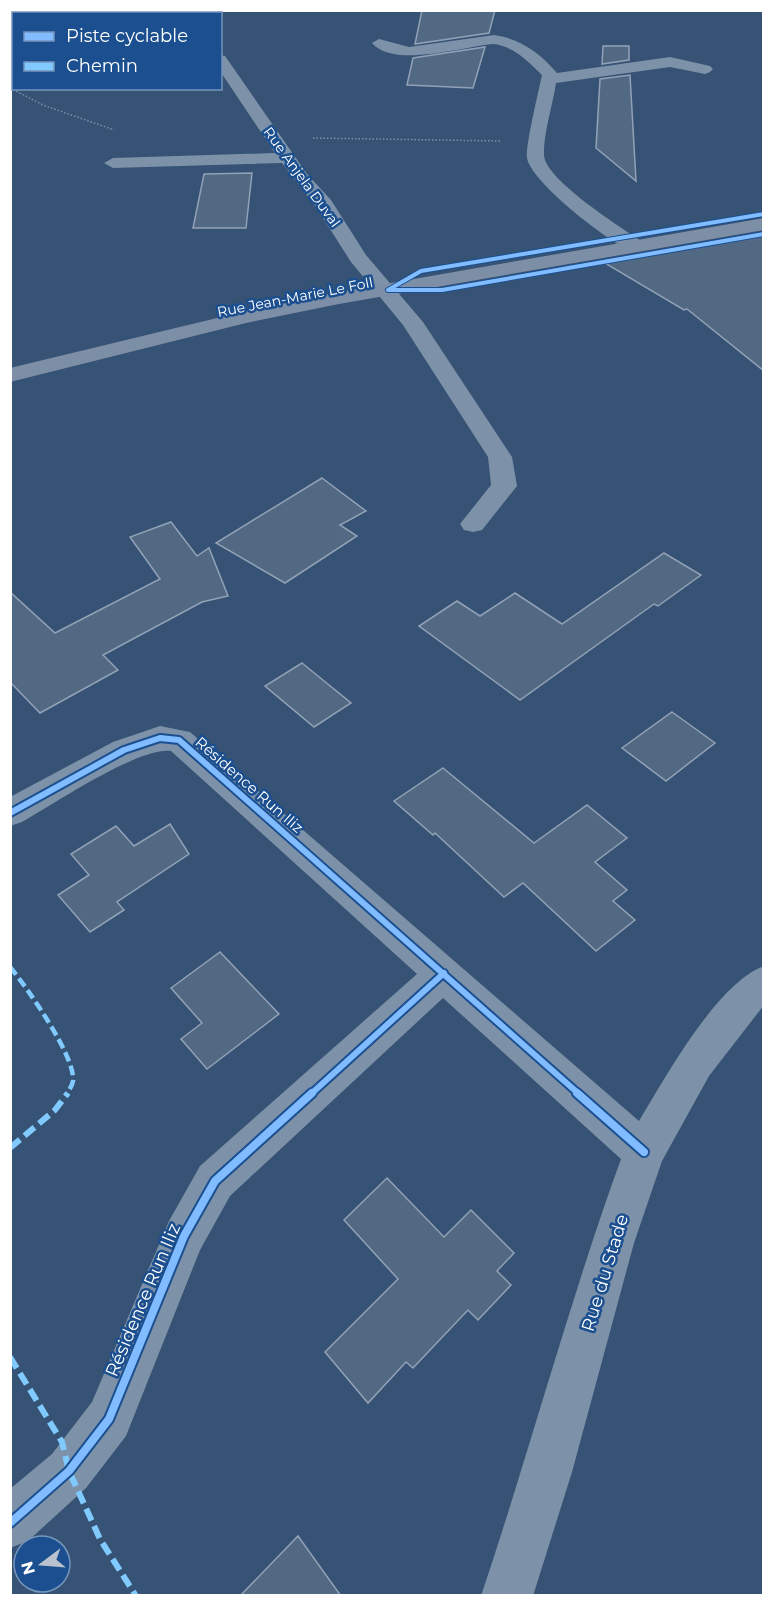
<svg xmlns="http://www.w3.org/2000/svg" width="774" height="1606" viewBox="0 0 774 1606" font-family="Montserrat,sans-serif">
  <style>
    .building { fill: #526984; stroke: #92a2b6; stroke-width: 1.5 }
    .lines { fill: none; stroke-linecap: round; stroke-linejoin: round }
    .path { stroke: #7d92a8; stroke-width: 1.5; stroke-dasharray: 1.5 2; stroke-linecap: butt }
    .minor { fill: #7d92a8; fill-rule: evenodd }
    .major { fill: #7d8ea7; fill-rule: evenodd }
    .quiet-far1 { stroke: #80caff; stroke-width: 4.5; stroke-dasharray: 10 4.5; stroke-linecap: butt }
    .quiet { stroke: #80caff; stroke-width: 6; stroke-dasharray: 13 6; stroke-linecap: butt }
    .cycleway-far2-casing { stroke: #1b4f8f; stroke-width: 6 }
    .cycleway-far1-casing { stroke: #1b4f8f; stroke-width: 10 }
    .cycleway-casing { stroke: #1b4f8f; stroke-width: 12 }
    .cycleway-far2 { stroke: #80bcff; stroke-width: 4 }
    .cycleway-far1 { stroke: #80bcff; stroke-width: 6 }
    .cycleway { stroke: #80bcff; stroke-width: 8 }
    .labels { text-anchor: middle; stroke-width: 5; stroke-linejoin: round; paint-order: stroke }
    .far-street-label { font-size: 14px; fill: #fff; stroke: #1b4f8f }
    .street-label { font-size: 15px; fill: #fff; stroke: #1b4f8f }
    .near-street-label { font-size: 18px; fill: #fff; stroke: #1b4f8f }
  </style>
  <rect width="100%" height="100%" fill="#365274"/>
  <path class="building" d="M422,10H495L489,33L415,44Z
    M603,46H629V60L602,64Z
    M485,47L473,88L407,85L413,58Z
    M630,75L636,181L596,148L600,79Z
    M252,173L246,228H193L204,174Z
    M764,236V371L687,309L684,310L603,262Z
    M322,478L366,511L340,525L357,536L285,583L216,543Z
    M171,522L197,556L209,548L228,596L202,602L103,655L118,670L40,713L10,682V592L55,633L160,579L130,537Z
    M664,553L701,575L658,606L654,604L520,700L419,626L457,601L480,616L515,593L562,624Z
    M302,663L351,703L314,727L265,686Z
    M672,712L715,743L666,781L622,748Z
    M443,768L534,843L587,805L627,838L595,862L627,890L613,901L635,920L596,951L523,883L504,897L435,833L433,835L394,801Z
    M170,824L189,854L117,902L124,910L90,932L58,895L89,875L71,854L116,826L134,846Z
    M220,952L279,1014L207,1069L181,1039L202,1023L171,988Z
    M387,1178L444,1237L471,1210L514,1253L497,1271L511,1285L478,1320L468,1310L413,1368L406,1362L368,1403L325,1352L398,1279L344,1220Z
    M298,1536L341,1596H240Z"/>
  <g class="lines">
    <path class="path" d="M10,88L43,105L114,130
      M313,138L501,141"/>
    <path class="minor" d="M148,10H187L183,14H144Z
      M14,24V32L10,33V25Z
      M494,35C521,39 540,53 557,73L670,57L710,66L713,69L710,72L705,74L670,67L556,83C553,104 543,135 544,155C545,180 622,228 643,242L646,246L643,250C638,251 634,252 629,250C606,240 531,182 527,158C525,148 539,89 542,75C527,61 515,47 494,44C464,46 394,69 372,43L379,39L409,47Z
      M220,55L225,56L307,174L331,200L366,255L423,322L512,457L517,486L482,530L473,532L464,530L460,524L491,485L488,457L403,325L351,262L316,207L282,163L113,168L104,163L113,158L275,153L220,71Z
      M160,726L190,732L639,1121C665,1078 717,983 764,966V1005L709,1076L662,1161L634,1243L572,1472L533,1596H481C530,1450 569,1302 621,1159L443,998L230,1196L200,1250L126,1436L86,1488L28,1541L10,1548V1489L52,1454L92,1402L169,1221L200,1166L417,974L171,751C138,747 54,804 22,822L10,826V797L113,742Z"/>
    <path class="major" d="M764,218V230L339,304L246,323L10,382V368L246,311L339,292Z"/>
    <path class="quiet-far1" d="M10,967C26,986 76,1057 73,1081C72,1086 69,1090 67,1094"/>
    <path class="quiet" d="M10,1148L55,1110L68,1093
      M10,1357L62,1442L69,1471L100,1539L136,1596"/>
    <g class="cycleway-far2-casing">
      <path id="cycleway-far2" d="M764,214L421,271L388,290H442L764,234"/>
    </g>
    <g class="cycleway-far1-casing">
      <path id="cycleway-far1" d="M10,813L124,750L160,738L179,740L579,1094
        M311,1094L444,973"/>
    </g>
    <g class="cycleway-casing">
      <path id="cycleway" d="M577,1093L644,1152
        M10,1523L69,1471L109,1419L184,1236L215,1181L312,1093"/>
    </g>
    <use href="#cycleway-far2" class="cycleway-far2"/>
    <use href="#cycleway-far1" class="cycleway-far1"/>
    <use href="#cycleway" class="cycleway"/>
  </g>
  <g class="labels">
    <g class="far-street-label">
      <text transform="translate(302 177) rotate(54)" y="5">Rue Anjela Duval</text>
      <text transform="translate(295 297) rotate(-11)" y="5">Rue Jean-Marie Le Foll</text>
    </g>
    <g class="street-label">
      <text transform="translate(249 785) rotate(41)" y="5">Résidence Run Iliz</text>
    </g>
    <g class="near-street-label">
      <text transform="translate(605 1273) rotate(-73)" y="6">Rue du Stade</text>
      <text transform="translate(143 1300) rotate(-67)" y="6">Résidence Run Iliz</text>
    </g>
  </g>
  <rect width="774" height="1606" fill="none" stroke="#ffffff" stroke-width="24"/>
  <rect x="12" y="12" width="210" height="78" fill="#1b4f8f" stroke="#7695bc" stroke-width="1.5"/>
  <rect x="24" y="32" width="30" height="9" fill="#80bcff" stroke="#7695bc" stroke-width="1.5"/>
  <text x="66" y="42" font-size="18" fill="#ffffff">Piste cyclable</text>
  <rect x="24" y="62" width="30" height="9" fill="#80caff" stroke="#7695bc" stroke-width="1.5"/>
  <text x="66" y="72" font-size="18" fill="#ffffff">Chemin</text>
  <g transform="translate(42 1564) rotate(254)"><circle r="28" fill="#1b4f8f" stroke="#7695bc" stroke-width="1.5"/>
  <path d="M0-4.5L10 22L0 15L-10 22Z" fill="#b9c2ce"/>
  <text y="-9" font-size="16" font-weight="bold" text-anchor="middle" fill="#ffffff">N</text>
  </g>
</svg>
